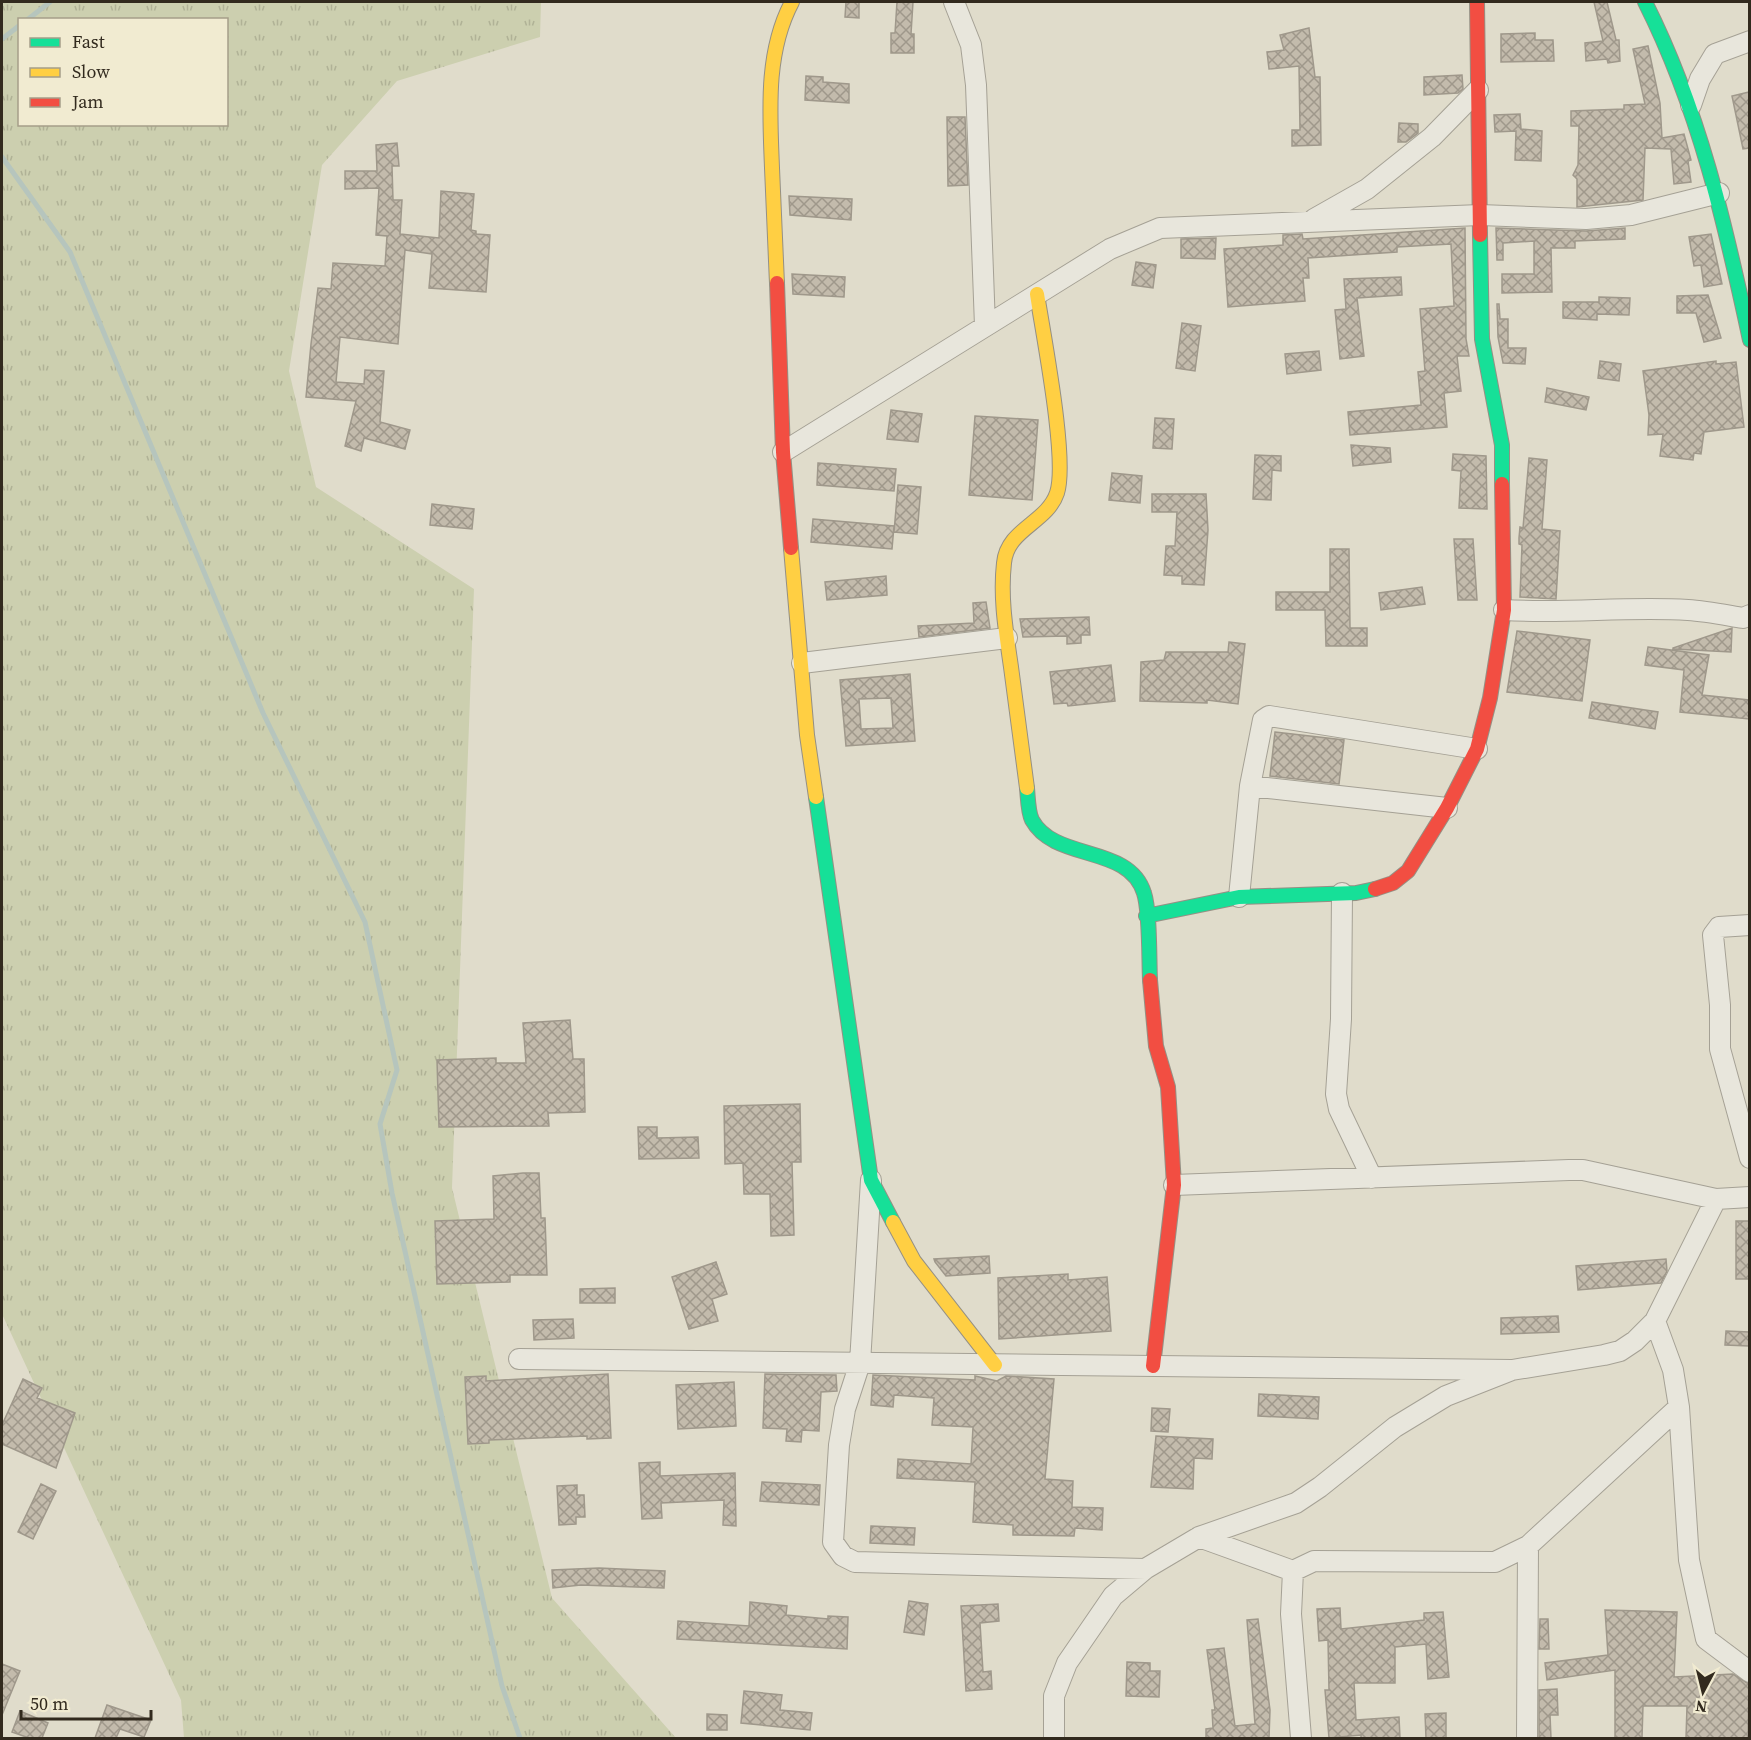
<svg xmlns="http://www.w3.org/2000/svg" width="1751" height="1740" viewBox="0 0 1751 1740" font-family="'Source Serif 4',serif">
  <style>
    .grass { fill: url(#grass-tufts); fill-rule: evenodd }
    .lines { fill: none; stroke-linecap: round; stroke-linejoin: round }
    .stream { stroke: #b6c5bd; stroke-width: 5 }
    .building { fill: url(#building-cross-hatch); stroke: #9f988b; stroke-width: 1.5; fill-rule: evenodd }
    .street-casing { stroke: #a5a195; stroke-width: 22 }
    .fast-casing { stroke: #959084; stroke-width: 16 }
    .slow-casing { stroke: #959084; stroke-width: 16 }
    .jam-casing { stroke: #959084; stroke-width: 16 }
    .street { stroke: #e8e6dc; stroke-width: 20 }
    .fast { stroke: #16e098; stroke-width: 14 }
    .slow { stroke: #ffcf43; stroke-width: 14 }
    .jam { stroke: #f24e42; stroke-width: 14 }
  </style>
  <defs>
    <pattern id="grass-tufts" width="24" height="20" patternUnits="userSpaceOnUse" patternTransform="scale(1.5)"><rect width="24" height="20" fill="#cccfaf"/><path d="M3 7l-1-3M5 7V3M7 7l1-3M15 17l-1-3M17 17v-4M19 17l1-3" fill="none" stroke="#b0b296"/></pattern>
    <pattern id="building-cross-hatch" width="8" height="8" patternUnits="userSpaceOnUse" patternTransform="scale(1.5)"><rect width="8" height="8" fill="#c3bbac"/><path d="M0 0l8 8M0 8l8-8" fill="none" stroke="#9f988b"/></pattern>
  </defs>
  <rect width="100%" height="100%" fill="#e0dccb"/>
  <path class="grass" d="M2,2H541L540,37L397,81L322,165L289,371L316,487L474,589L452,1188L552,1598L676,1738H184L181,1700L2,1314ZM20,20H226V124H20Z"/>
  <g class="lines">
    <path class="stream" d="M27,20L50,2
      M2,39L20,25
      M2,157L70,252L263,713L365,922L397,1070L380,1124L392,1193L502,1686L520,1738"/>
  </g>
  <path class="building" d="M846,2H859V18L845,17Z
    M897,2H913L911,34H914V53H891V33H895Z
    M1594,2H1607L1616,40H1619L1620,61L1608,63L1607,59L1586,61L1585,43L1603,41Z
    M1309,28L1315,77H1320L1321,145L1292,146V130H1300L1299,66L1269,69L1267,52L1284,50L1280,35Z
    M1535,33V40H1553L1554,61L1501,62V34Z
    M1648,46L1660,103L1662,138L1684,134L1691,160L1688,161L1691,182L1674,184L1671,149L1645,148L1643,200L1577,207V179L1573,175L1578,165L1579,126H1571V111L1624,109V105L1645,104L1633,49Z
    M1462,75L1463,89L1458,93L1424,95V77Z
    M806,76L823,77V82L849,84V103L805,100Z
    M1749,92V148L1743,149L1732,96Z
    M1520,114L1521,129L1542,131L1541,161L1515,160L1516,131L1495,132L1494,115Z
    M947,117H965L968,185L948,186Z
    M1399,123L1418,124V133L1406,142H1398Z
    M397,143L399,166H392L393,200H402L400,234L439,238L441,191L474,194L471,230L476,231V234L490,235L486,292L429,288L432,254L405,250L398,344L340,337L336,382L364,384L365,370L384,371L380,422L410,430L405,449L364,438L361,451L345,446L356,401L306,397L311,344L318,288L331,289L333,263L385,266L387,236L376,235L379,188L345,189V171H377L376,145Z
    M789,196L852,199L851,220L790,215Z
    M1465,228L1466,339L1469,356H1457L1461,391L1444,393L1447,427L1350,435L1348,412L1421,405L1418,372L1425,371L1420,309L1454,306L1451,244L1397,247V252L1308,258L1309,278H1303L1305,301L1228,307L1224,249L1283,245V235L1302,234L1303,239Z
    M1496,228L1586,231L1625,228V239L1575,241V248H1551L1552,292L1502,293V274H1534V241L1503,243V260H1497Z
    M1711,234L1722,284L1704,287L1701,265L1694,266L1689,237Z
    M1216,238L1215,259L1181,258V239Z
    M1136,262L1156,265L1153,288L1132,285Z
    M792,274L845,277L844,297L793,294Z
    M1401,277L1402,295L1357,298L1364,356L1340,359L1335,310L1346,309L1344,279Z
    M1708,295L1721,338L1704,342L1696,313H1677V296Z
    M1599,297L1630,298L1629,315L1597,314V320L1563,318V302H1599Z
    M1497,304H1499L1500,319H1508V348H1526L1525,364L1503,363L1498,337Z
    M1182,323L1201,326L1195,371L1176,368Z
    M1319,351L1321,370L1287,374L1285,354Z
    M1600,361L1621,364L1619,381L1598,378Z
    M1716,361V364L1736,362L1744,427L1704,432L1701,454L1694,453L1693,460L1660,456L1663,434L1648,435L1649,415L1643,371Z
    M1547,388L1589,397L1586,410L1545,402Z
    M891,410L922,414L918,442L887,439Z
    M975,416L1038,420L1032,500L969,495Z
    M1155,418L1174,419L1172,449L1153,448Z
    M1351,445L1390,448L1391,462L1353,466Z
    M1453,454L1486,456L1487,509L1459,508L1461,471L1452,470Z
    M1255,455L1281,456V471L1272,470L1271,500L1253,499Z
    M1529,458L1547,460L1542,529L1560,531L1556,599L1520,597L1522,545L1519,544V538L1520,527L1523,528Z
    M818,463L896,469L894,491L817,485Z
    M1112,473L1142,476L1140,503L1109,500Z
    M898,485L921,487L917,534L894,532Z
    M1152,494H1206L1208,530L1204,585L1182,584V576L1164,575L1166,546H1175L1177,512H1152Z
    M432,504L474,509L472,529L430,525Z
    M813,519L894,526L892,549L811,542Z
    M1454,539H1473L1477,600H1458Z
    M1330,549H1349L1350,628H1367V646H1326L1325,610H1276V592H1330Z
    M886,576L887,595L827,600L825,582Z
    M1422,587L1425,604L1381,610L1379,593Z
    M986,602L990,628L919,637L918,626L974,623L973,603Z
    M1089,617L1090,635H1081V643L1067,644V636L1023,637L1020,619Z
    M1732,628L1731,652L1673,649V648Z
    M1517,631L1590,640L1582,701L1507,692Z
    M1229,642L1245,644L1238,704L1207,700V703L1140,701L1141,662L1164,660L1166,652H1228Z
    M1648,647L1709,655L1702,695L1749,700V719L1680,712L1684,670L1645,665Z
    M1111,665L1115,701L1068,706L1067,703L1054,704L1050,672Z
    M910,674L915,741L846,746L840,680ZM891,698L893,728L861,729L859,699Z
    M1592,702L1658,712L1655,729L1589,718Z
    M1275,732L1344,740L1339,784L1270,776Z
    M570,1020L573,1059H584L585,1112L548,1113L549,1126L439,1127L437,1060L496,1058V1063H526L523,1023Z
    M800,1104L801,1162H792L794,1235L771,1236L770,1194H744L743,1163L725,1164L724,1106Z
    M638,1127H657V1138L698,1137L699,1158L639,1159Z
    M523,1173H539L541,1218H545L547,1275H510V1282L437,1284L435,1221L494,1219L493,1176Z
    M1736,1221H1749V1279H1736Z
    M989,1256L990,1273L946,1276L935,1262L934,1259Z
    M1666,1259L1667,1271L1661,1283L1578,1290L1576,1266Z
    M716,1262L727,1294L712,1299L718,1321L689,1329L672,1277Z
    M1068,1274V1280L1107,1277L1111,1331L999,1339L998,1278Z
    M615,1288V1303H580V1289Z
    M1558,1316L1559,1332L1501,1334V1318Z
    M573,1319L574,1338L534,1340L533,1320Z
    M1726,1331L1749,1332V1346L1725,1345Z
    M608,1374L611,1438L587,1439V1436L489,1440V1443L468,1444L465,1377L486,1376V1381Z
    M765,1374L836,1375L837,1391L821,1392L819,1431L802,1430L801,1442L786,1441L787,1429L763,1428Z
    M873,1375L975,1380V1376L997,1381L1006,1376L1054,1379L1045,1479L1073,1481L1072,1507L1103,1508L1102,1530L1075,1528L1074,1536L1013,1535V1525L973,1522L975,1482L897,1478L898,1459L971,1464L973,1427L932,1425L934,1398L894,1395L893,1407L871,1405Z
    M23,1379L42,1388L37,1398L75,1413L56,1468L2,1444V1425Z
    M734,1382L736,1426L678,1429L676,1385Z
    M1259,1394L1319,1397L1318,1419L1258,1416Z
    M1152,1408L1170,1409L1168,1432L1151,1431Z
    M1156,1436L1213,1439L1212,1459L1194,1458L1193,1489L1151,1487Z
    M660,1462V1476L735,1473L736,1526L723,1525L724,1500L661,1503L662,1518L642,1519L639,1463Z
    M762,1482L820,1485L819,1505L760,1501Z
    M41,1484L56,1491L33,1539L18,1532Z
    M577,1485V1495H584L585,1517H576V1524L559,1525L557,1486Z
    M871,1526L915,1528L914,1545L870,1543Z
    M599,1568L665,1571L664,1588L581,1585L553,1588L552,1570Z
    M909,1601L928,1604L924,1635L904,1632Z
    M750,1602L787,1606L786,1615L828,1619V1616L848,1617L847,1649L677,1639L678,1621L749,1626Z
    M998,1604L999,1621L980,1623L983,1672L991,1671L992,1689L966,1691L961,1606Z
    M1340,1608L1341,1629L1424,1620V1613L1443,1612L1449,1677L1428,1679L1426,1644L1395,1647V1683H1354L1356,1720L1399,1717L1400,1738H1361V1735L1329,1738L1325,1690H1329L1328,1640L1319,1641L1317,1609Z
    M1605,1610L1677,1612L1674,1677L1733,1674L1749,1684L1748,1738H1686L1687,1706H1643L1642,1738H1615V1670L1547,1680L1545,1663L1608,1655Z
    M1258,1619L1270,1710L1269,1738H1206V1729L1213,1728L1212,1710H1215L1207,1650L1224,1648L1235,1726L1255,1724L1247,1620Z
    M1540,1619H1548L1549,1649H1539Z
    M1127,1662L1150,1663V1671H1160L1159,1697L1126,1696Z
    M2,1664L20,1671L2,1715Z
    M1557,1689L1558,1715H1550L1551,1738H1539V1690Z
    M744,1691L782,1695L780,1710L812,1713L810,1730L741,1723Z
    M107,1705L151,1720L144,1737L120,1729L116,1738H95Z
    M20,1711L48,1723L42,1738H29L12,1732Z
    M1446,1713V1738H1426L1425,1714Z
    M707,1714L727,1715V1730H707Z"/>
  <g class="lines">
    <g class="street-casing">
      <path id="street" d="M954,2L971,45L976,85L985,326
        M1691,105L1700,79L1715,54L1750,41
        M1314,219L1367,189L1432,137L1478,90
        M783,452L1110,249L1160,228L1480,215L1586,219L1631,215L1719,193
        M1504,610C1566,614 1627,606 1688,610C1706,611 1725,615 1743,618L1750,615
        M802,663L1007,638
        M1250,786L1447,808
        M1342,893L1341,1019L1336,1094L1339,1109L1372,1178
        M1239,897L1250,786L1263,720L1269,716L1477,749
        M1750,925L1719,927L1713,935L1720,1005V1049L1750,1158
        M871,1180L860,1363L845,1409L839,1445L833,1542L843,1556L855,1562L1145,1569
        M1174,1185L1569,1170H1583L1716,1199L1750,1197
        M1655,1321L1673,1370L1679,1407L1689,1560L1706,1639L1750,1672
        M519,1359L1512,1370
        M1199,1537L1293,1571L1314,1561L1495,1562L1528,1546L1679,1407
        M1293,1571L1291,1614L1301,1738
        M1054,1738V1696L1067,1663L1113,1596L1145,1569L1199,1537L1296,1503L1320,1487L1395,1427L1446,1396L1512,1370L1604,1355L1620,1351L1635,1341L1655,1321L1716,1199
        M1527,1738L1528,1546"/>
    </g>
    <g class="fast-casing">
      <path id="fast" d="M1645,2C1699,109 1725,223 1750,340
        M1480,235L1482,339L1502,445V484
        M1027,788C1028,798 1028,812 1032,820C1055,862 1129,844 1144,893C1150,911 1149,959 1150,980
        M816,797L871,1180L893,1222
        M1146,916L1239,897L1356,893L1375,889"/>
    </g>
    <g class="slow-casing">
      <path id="slow" d="M777,283C775,245 774,207 772,168C770,113 765,53 792,2
        M791,548L807,735L816,797
        M1027,788C1022,748 1016,707 1011,667C1006,632 1000,598 1004,563C1007,529 1047,523 1057,493C1068,460 1043,334 1037,294
        M893,1222L914,1261L995,1365"/>
    </g>
    <g class="jam-casing">
      <path id="jam" d="M1477,2L1480,235
        M777,283L783,452L791,548
        M1375,889L1393,883L1408,871L1447,808L1477,749L1490,698L1504,610L1502,484
        M1150,980L1156,1046L1168,1087L1174,1185L1153,1366"/>
    </g>
    <use href="#street" class="street"/>
    <use href="#fast" class="fast"/>
    <use href="#slow" class="slow"/>
    <use href="#jam" class="jam"/>
  </g>
  <rect width="1751" height="1740" fill="none" stroke="#322a1e" stroke-width="6"/>
  <rect x="18" y="18" width="210" height="108" fill="#f1ebd1" stroke="#a59e89" stroke-width="1.5"/>
  <rect x="30" y="38" width="30" height="9" fill="#16e098" stroke="#a59e89" stroke-width="1.5"/>
  <text x="72" y="48" font-size="18" fill="#322a1e">Fast</text>
  <rect x="30" y="68" width="30" height="9" fill="#ffcf43" stroke="#a59e89" stroke-width="1.5"/>
  <text x="72" y="78" font-size="18" fill="#322a1e">Slow</text>
  <rect x="30" y="98" width="30" height="9" fill="#f24e42" stroke="#a59e89" stroke-width="1.5"/>
  <text x="72" y="108" font-size="18" fill="#322a1e">Jam</text>
  <g transform="translate(1703 1692) rotate(187)" stroke="#f1ebd1" stroke-width="4.5" paint-order="stroke">
  <path d="M0-4.5L10 22L0 15L-10 22Z" fill="#322a1e"/>
  <text y="-9" font-size="16" font-weight="bold" text-anchor="middle" fill="#322a1e">N</text>
  </g>
  <path d="M21 1710v9h130v-9" fill="none" stroke="#322a1e" stroke-width="3"/>
  <text x="30" y="1710" font-size="18" fill="#322a1e" stroke="#f1ebd1" stroke-width="4.5" paint-order="stroke">50 m</text>
</svg>
